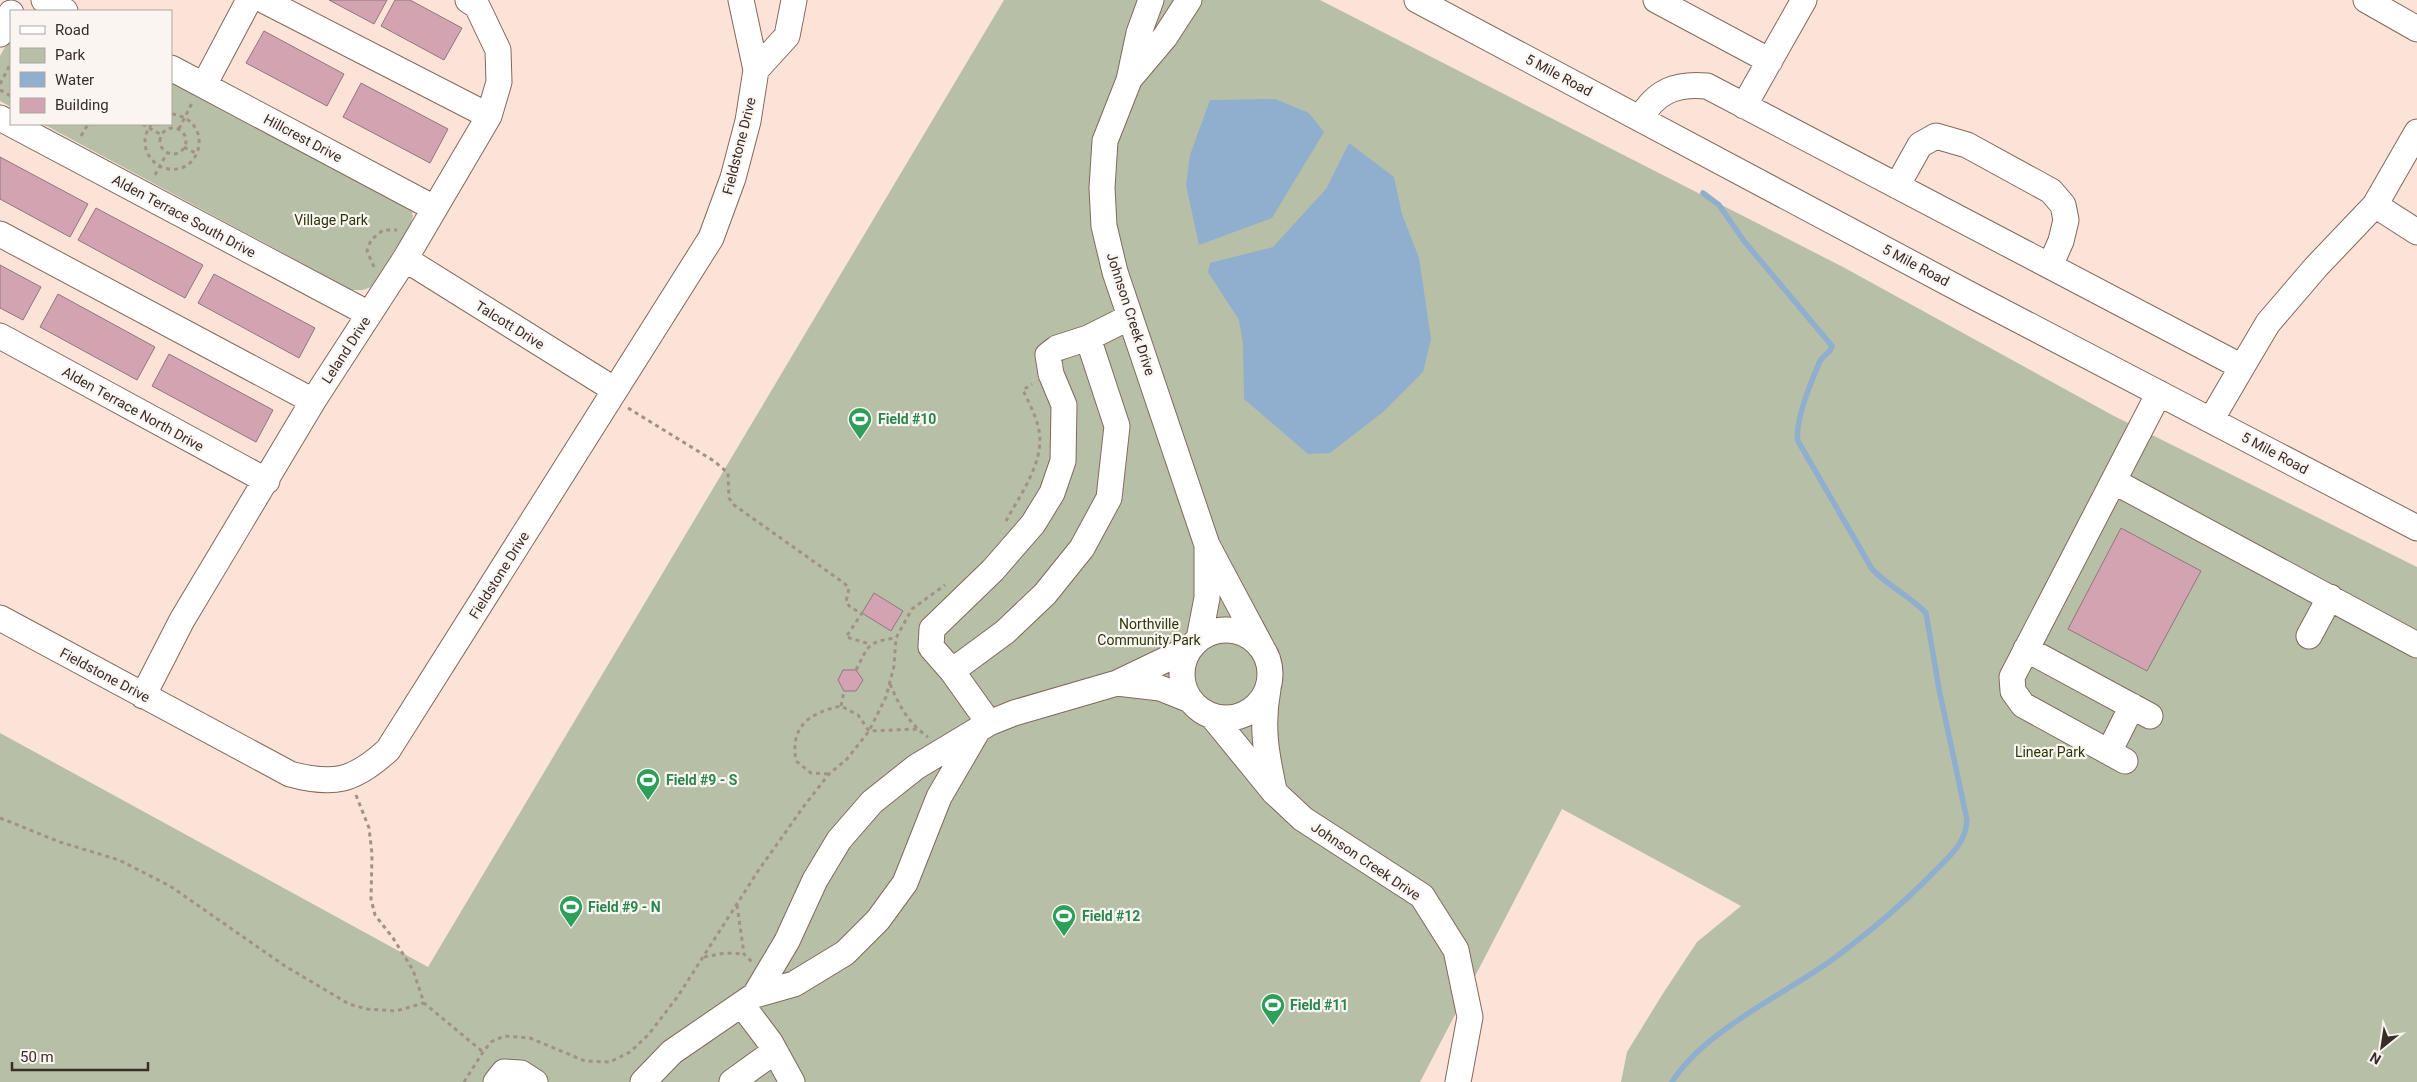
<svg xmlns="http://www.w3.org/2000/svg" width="2417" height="1082" viewBox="0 0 2417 1082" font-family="Roboto,sans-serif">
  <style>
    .green { fill: #b7c0a7 }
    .water { fill: #90aece }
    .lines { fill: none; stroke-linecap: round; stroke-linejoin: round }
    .stream { stroke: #90aece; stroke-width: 5.5 }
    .building { fill: #d2a4b2; stroke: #93757f }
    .minor-casing { stroke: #84685c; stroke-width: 27 }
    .path { stroke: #a39086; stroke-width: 3; stroke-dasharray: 4 4; stroke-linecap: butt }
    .minor { stroke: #fff; stroke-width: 25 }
    .labels { text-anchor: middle; stroke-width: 4.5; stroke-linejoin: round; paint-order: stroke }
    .street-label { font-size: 14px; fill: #392d27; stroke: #fbf5f2 }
    .park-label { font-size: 14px; fill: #2b3707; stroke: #fbf5f2 }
    .leisure-label { font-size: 14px; font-weight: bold; fill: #27864d; stroke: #fbf5f2; text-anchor: start }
  </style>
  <rect width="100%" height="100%" fill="#fce3d7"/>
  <path class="green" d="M1004,0H1320L1843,267L2114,416L2417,567V1082H1621L1627,1052L1662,995L1697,942L1741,906L1562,809L1420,1082H0V733L428,967Z
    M11,36V107L0,101V56Z
    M171,76L410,206L413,216L410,226L371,287L363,290H352L43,124H171Z"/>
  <path class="water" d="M1275,99L1309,113L1324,132L1272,218L1199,245L1186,185L1190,155L1210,100Z
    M1349,143L1394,177L1402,214L1419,258L1431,339L1423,372L1383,412L1330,453L1308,454L1244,399L1243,344L1239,320L1208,272L1210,263L1273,247L1326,189Z"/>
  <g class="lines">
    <path class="stream" d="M1672,1082C1703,1032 1781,996 1829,962C1866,935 1901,906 1933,873C1949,857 1966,843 1967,820L1939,689L1926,613C1910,596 1888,586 1872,569L1798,441C1794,422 1812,380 1820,361C1823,355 1831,353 1832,346L1744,241L1719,205L1703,193"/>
  </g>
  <path class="building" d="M329,0H387L374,24Z
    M395,0H410L462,28L444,60L381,26Z
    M264,31L344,74L327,106L246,63Z
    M361,83L448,129L430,163L343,117Z
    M0,157L88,204L70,237L0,199Z
    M96,208L203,265L185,298L78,240Z
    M0,265L41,287L23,320L0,308Z
    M214,274L315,328L299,358L198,303Z
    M58,294L155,347L137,380L40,327Z
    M169,354L273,410L256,442L152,386Z
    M2121,528L2201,571L2147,671L2068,629Z
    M874,593L903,611L891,631L862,613Z
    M843,670H856L863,680L856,691H844L838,680Z"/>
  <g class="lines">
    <g class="minor-casing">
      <path id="minor" d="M44,0L65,11
        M263,0L489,116
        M1151,0L1139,33L1129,80L1105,141L1102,188L1104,226L1115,272L1207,545L1262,648
        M1417,0L1967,293L2417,528
        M1656,0L1770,61
        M2366,0L2417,29
        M0,34L11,13
        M171,68L434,208
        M756,70L787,36L794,0
        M1132,76L1165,37L1189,0
        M204,85L249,0
        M1744,106L1804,0
        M0,118L369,314
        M1640,119C1656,91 1676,83 1707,86L2242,367L2211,420
        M1897,186L1920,145L1936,136L1967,145L2051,191L2063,205L2066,220L2061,241L2050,266
        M2375,205L2417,232
        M0,234L313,401
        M405,259L615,390
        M0,336L267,481
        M2242,367L2268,323L2316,267L2375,205L2417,132
        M2115,482L2417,645
        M0,618L290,774C334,786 354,781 388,750L711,238L733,178L748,121L756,70L741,0
        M1182 674a44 44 0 1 1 88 0a44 44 0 1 1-88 0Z
        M2309,636L2330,597
        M1199,639L1207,598V547
        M2026,649L2150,716
        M952,671L1005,632L1045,594L1082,548L1109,498L1117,426L1088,338
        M1117,683L1160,688L1190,700
        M1268,689C1261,726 1266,753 1274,790
        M143,696L182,620L313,401L405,259L489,116L499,82L498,50L477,6L468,0
        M1212,716L1274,792L1303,819L1422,896L1456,950L1470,1017L1458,1082
        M989,723L952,671L931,647L932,629L993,570L1033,524L1052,493L1063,461L1064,405L1051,374L1048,355L1057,348L1088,338L1130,317
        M2109,752L2132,706
        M2125,761L2023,705L2013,691L2012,677L2159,393
        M755,995L787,941L815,880L839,840L872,802L916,767L989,723L1014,713L1117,683L1190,648
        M742,1005L770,1042L792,1082
        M496,1082L504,1072L521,1073L535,1082
        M643,1082L672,1052L755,995L794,984L845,953L878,920L905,883L939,797L978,730
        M732,1082L775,1051"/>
    </g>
    <path class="path" d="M0,84L11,63
      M0,90L11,96
      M142,124L160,134
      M152,124C145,132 143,142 147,152C150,159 156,165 164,168C202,179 216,119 171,114
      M160 141a13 13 0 1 1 26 0a13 13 0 1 1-26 0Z
      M179,129L192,103
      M81,136L88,124
      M184,147L197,154
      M155,175L167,153
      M374,267L367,251L371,240L383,230H397
      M628,408L714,461L728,473L729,498L734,505L844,583L849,588L846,602L851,608L862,613L846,637L870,644
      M1006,521C1021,493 1047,459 1038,426C1035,414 1028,401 1023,390L1032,384
      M856,670C869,645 867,642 896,638
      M890,684C899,705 908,723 928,737
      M841,706L844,691
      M828,774L811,773L796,761C790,726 809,713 841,706L858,715L869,731L917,729
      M356,795L369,828L372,854L371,899L375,915L393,938L413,970L424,1003L483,1052
      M0,818L60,842L119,860L170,886L285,966L349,1004L367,1009L396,1011L424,1003
      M737,905L744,954L752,962
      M704,957L725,953L744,954
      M464,1082L483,1052L491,1042L504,1036L530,1038L585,1061L610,1062L630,1052L649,1034L678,996L758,871L804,806L829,774L847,759L869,731L886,697L894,666L896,638L912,609L945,585"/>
    <use href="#minor" class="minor"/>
  </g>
  <defs>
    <g id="stadium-pin" transform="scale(1.25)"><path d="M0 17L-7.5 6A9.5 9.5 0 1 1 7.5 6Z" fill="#2e9e5b" stroke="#fbf5f2"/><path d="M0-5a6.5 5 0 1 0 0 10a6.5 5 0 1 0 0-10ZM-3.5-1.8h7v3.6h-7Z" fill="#fff"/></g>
  </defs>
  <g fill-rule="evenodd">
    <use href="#stadium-pin" x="860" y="419"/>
    <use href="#stadium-pin" x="648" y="780"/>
    <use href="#stadium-pin" x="571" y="907"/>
    <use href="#stadium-pin" x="1064" y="916"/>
    <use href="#stadium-pin" x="1273" y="1005"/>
  </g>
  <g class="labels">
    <g class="street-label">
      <text transform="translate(1559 75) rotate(28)" y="5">5 Mile Road</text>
      <text transform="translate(303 138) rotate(28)" y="5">Hillcrest Drive</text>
      <text transform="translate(739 146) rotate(-76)" y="5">Fieldstone Drive</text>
      <text transform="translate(184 216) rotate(28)" y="5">Alden Terrace South Drive</text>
      <text transform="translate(1916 265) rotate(28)" y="5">5 Mile Road</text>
      <text transform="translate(1131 314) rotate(72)" y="5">Johnson Creek Drive</text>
      <text transform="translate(510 325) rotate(32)" y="5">Talcott Drive</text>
      <text transform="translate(346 350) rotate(-57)" y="5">Leland Drive</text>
      <text transform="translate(133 409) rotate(29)" y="5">Alden Terrace North Drive</text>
      <text transform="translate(2275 453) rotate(28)" y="5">5 Mile Road</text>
      <text transform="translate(499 575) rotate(-58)" y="5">Fieldstone Drive</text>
      <text transform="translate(105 675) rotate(28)" y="5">Fieldstone Drive</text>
      <text transform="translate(1366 861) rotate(34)" y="5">Johnson Creek Drive</text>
    </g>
    <g class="park-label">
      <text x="331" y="225">Village Park</text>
      <text x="1149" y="629">Northville<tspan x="1149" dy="16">Community Park</tspan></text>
      <text x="2050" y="757">Linear Park</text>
    </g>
    <g class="leisure-label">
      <text x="878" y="424">Field #10</text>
      <text x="666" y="785">Field #9 - S</text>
      <text x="588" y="912">Field #9 - N</text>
      <text x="1082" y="921">Field #12</text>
      <text x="1290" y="1010">Field #11</text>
    </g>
  </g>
  <rect x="10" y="10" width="162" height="115" fill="#fbf5f2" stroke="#ada5a1"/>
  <rect x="20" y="26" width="25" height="8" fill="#ffffff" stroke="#ada5a1"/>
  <text x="55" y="35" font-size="15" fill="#392d27">Road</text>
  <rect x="20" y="48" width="25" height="15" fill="#b7c0a7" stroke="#ada5a1"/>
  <text x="55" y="60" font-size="15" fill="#392d27">Park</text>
  <rect x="20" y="72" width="25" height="15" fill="#90aece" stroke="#ada5a1"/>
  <text x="55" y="85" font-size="15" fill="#392d27">Water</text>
  <rect x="20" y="98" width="25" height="15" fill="#d2a4b2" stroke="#ada5a1"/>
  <text x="55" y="110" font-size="15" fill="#392d27">Building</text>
  <g transform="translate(2382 1047) rotate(210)" stroke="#fbf5f2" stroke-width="4" paint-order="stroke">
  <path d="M0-4L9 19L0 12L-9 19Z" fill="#392d27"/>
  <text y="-8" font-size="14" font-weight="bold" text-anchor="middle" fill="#392d27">N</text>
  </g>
  <path d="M12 1062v8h136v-8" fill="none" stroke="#392d27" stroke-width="2.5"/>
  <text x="20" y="1062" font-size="15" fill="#392d27" stroke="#fbf5f2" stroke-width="4" paint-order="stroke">50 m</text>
</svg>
